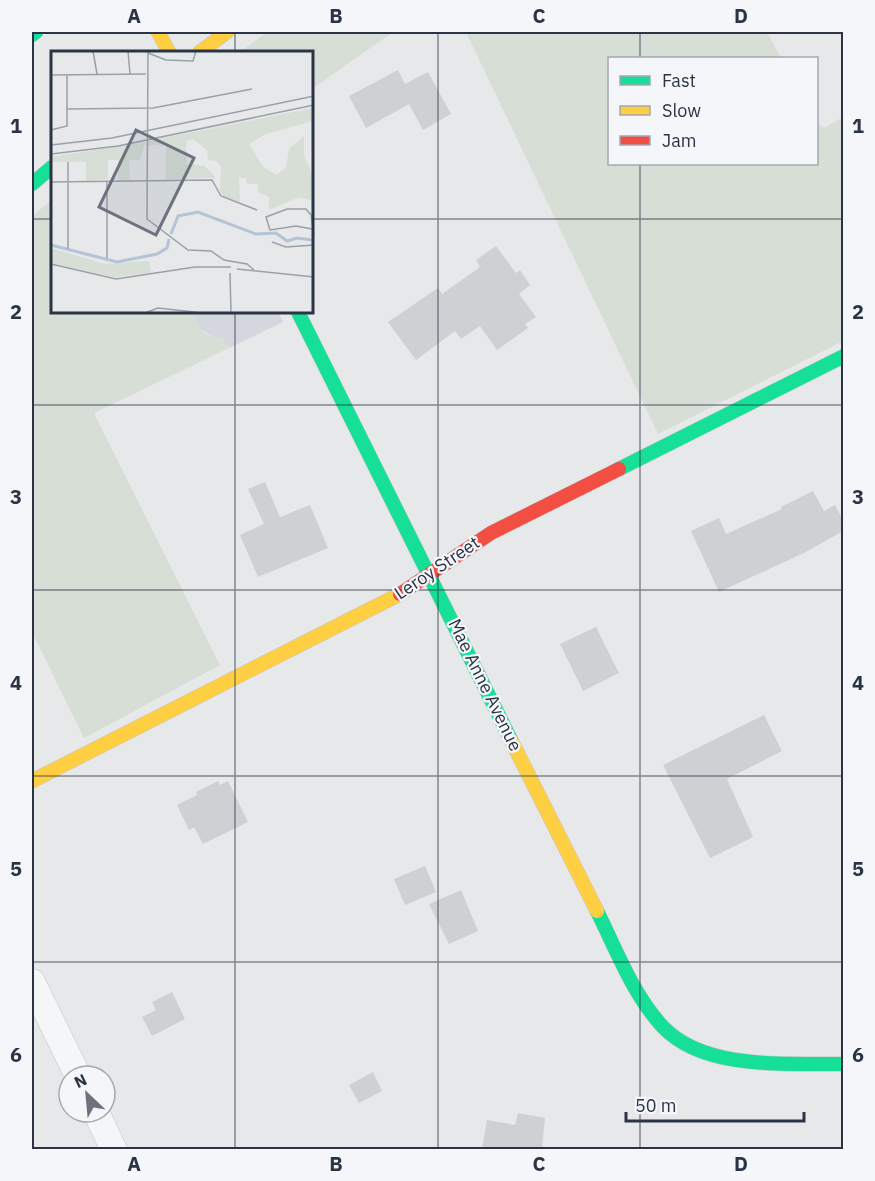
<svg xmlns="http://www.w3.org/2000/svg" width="875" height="1181" viewBox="0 0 875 1181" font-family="'IBM Plex Sans',sans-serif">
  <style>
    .built { fill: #d4d7dd }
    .green { fill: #d6ded6 }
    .building { fill: #ced0d3 }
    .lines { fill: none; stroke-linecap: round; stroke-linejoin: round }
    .street-casing { stroke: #c4c6c8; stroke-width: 27 }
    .fast-casing { stroke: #c4c6c8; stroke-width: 15 }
    .slow-casing { stroke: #c4c6c8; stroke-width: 15 }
    .jam-casing { stroke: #c4c6c8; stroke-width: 15 }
    .street { stroke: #f5f6f7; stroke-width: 26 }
    .fast { stroke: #16e098; stroke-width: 14 }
    .slow { stroke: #ffcf43; stroke-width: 14 }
    .jam { stroke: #f24e42; stroke-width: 14 }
    .grid { fill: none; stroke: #2b3445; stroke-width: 1.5; stroke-opacity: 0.55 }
    .labels { text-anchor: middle; stroke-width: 4.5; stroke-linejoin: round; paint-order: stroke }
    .street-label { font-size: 18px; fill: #2b3445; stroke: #f4f6f9 }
    .inset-river { fill: none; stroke: #b4c4d5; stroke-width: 3 }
    .inset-road { fill: none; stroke: #9ba0a8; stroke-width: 1.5 }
    .view { fill: #6c737f; fill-opacity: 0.15; stroke: #6c737f; stroke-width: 3 }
    .inset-edge { fill: none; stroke: #2b3445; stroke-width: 3 }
    .neatline { fill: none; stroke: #2b3445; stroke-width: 2 }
    .grid-label { font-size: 20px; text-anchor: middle; font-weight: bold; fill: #2b3445 }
  </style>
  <rect width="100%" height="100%" fill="#e6e8ea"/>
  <path class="built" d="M192,312H278L283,322L229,348L221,337H213L200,329Z"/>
  <path class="green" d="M267,32H393L312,89V52H240Z
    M466,32H767L781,58H610V164H816L817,123L824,128L843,117V341L658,434Z
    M52,200V312H192C199,327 203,338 221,337L229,348L94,413L220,665L84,738L32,632V216Z"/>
  <path class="building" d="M398,70L405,84L428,72L451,114L423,130L409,104L366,128L349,96Z
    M496,246L516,273L520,270L530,285L519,294L536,317L525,324L528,328L497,350L480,326L461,339L455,331L416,360L388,322L438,288L442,294L480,267L476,260Z
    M265,482L280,517L310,505L328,548L258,577L240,535L264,524L248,489Z
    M813,491L824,511L835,505L843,520V531L804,553L719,592L691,531L719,518L726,534L782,509L781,507Z
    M596,627L619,673L583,691L560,644Z
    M764,715L782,751L727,779L753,837L710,858L663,765Z
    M218,781L220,785L228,781L248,822L203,844L194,827L189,830L177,805L197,795L196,792Z
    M425,866L436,892L405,905L394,879Z
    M461,890L478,931L449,944L429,904Z
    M172,992L185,1019L152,1036L142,1017L156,1010L152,1002Z
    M373,1072L382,1091L359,1103L349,1085Z
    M518,1113L545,1118L542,1149H482L487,1120L515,1125Z"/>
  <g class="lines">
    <g class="street-casing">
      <path id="street" d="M32,982L78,1076
        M96,1112L114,1150"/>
    </g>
    <g class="fast-casing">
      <path id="fast" d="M32,35L36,32
        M32,184L52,167
        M298,312L512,742
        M619,469L844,356
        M597,911C616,949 633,995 663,1027C705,1071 788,1063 844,1064"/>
    </g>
    <g class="slow-casing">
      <path id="slow" d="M158,32L169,52
        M200,52L227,32
        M512,742L597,911
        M32,781L400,594"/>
    </g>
    <g class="jam-casing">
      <path id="jam" d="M400,594L491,533L619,469"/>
    </g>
    <use href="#street" class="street"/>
    <use href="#fast" class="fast"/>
    <use href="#slow" class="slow"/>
    <use href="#jam" class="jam"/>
  </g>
  <path class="grid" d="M235,32V52M438,32V1150M640,32V58M640,164V1150M32,219H52M312,219H844M235,312V1150M32,405H844M32,590H844M32,776H844M32,962H844"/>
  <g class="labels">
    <g class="street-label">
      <text transform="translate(437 568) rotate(-34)" y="6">Leroy Street</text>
      <text transform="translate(485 685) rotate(64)" y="6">Mae Anne Avenue</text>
    </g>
  </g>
  <g transform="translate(51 51)">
    <rect width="262" height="262" fill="#e6e8ea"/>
    <path d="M262,57V70L215,83L198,93L212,116L226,124L235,116L238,98L253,85V104L260,121L262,119V150L248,146L218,159V146L207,141V133H196L195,127H188L189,152L172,145L169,140L170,116L166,110L157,109L156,99L142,88L135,90L136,113L154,115L165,127L115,128V93L97,95V90ZM94,91L89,109H78L79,129L67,130V109H57V128L35,130V111H0V106ZM0,197L54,213L98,210L100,222L63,226L0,212Z" fill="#d6ded6"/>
    <path class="inset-river" d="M120,183L127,165L147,161L205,183L225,182L236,190L246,187L261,189M0,194L66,211L106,203L116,197L118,188"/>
    <path class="inset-road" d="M42,0L46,23M77,0L79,23M97,0L96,168L137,199L160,200L173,209L196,213L203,219M97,2L115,9L142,10L145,0M0,24L95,23M16,58L102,57L201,38M0,79L16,75V24M0,94L61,87L263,45M0,103L67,95L263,54M17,111V198M0,131L161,129L170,145L206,159M56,131V207M261,178L245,175L219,179L215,166L236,158H255L260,164L263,184M221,191L235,196L263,194M0,213L65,228L144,216H180M186,218L263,226M179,222L180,262M94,262L107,257L152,262"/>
    <path class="view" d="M85,79L143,107L105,184L48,156Z"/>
    <rect width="262" height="262" class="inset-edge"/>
  </g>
  <rect width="875" height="1181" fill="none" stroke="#f4f6f9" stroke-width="66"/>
  <rect x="608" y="57" width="210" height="108" fill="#f4f6f9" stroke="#a4a8b1" stroke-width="1.5"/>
  <rect x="620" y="76" width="30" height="9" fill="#16e098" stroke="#a4a8b1" stroke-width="1.5"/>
  <text x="662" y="87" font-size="18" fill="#2b3445">Fast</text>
  <rect x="620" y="106" width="30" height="9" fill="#ffcf43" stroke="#a4a8b1" stroke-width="1.5"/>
  <text x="662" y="117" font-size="18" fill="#2b3445">Slow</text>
  <rect x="620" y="136" width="30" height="9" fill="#f24e42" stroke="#a4a8b1" stroke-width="1.5"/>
  <text x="662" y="147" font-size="18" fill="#2b3445">Jam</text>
  <g transform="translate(87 1094) rotate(334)"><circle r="28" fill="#f4f6f9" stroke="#a4a8b1" stroke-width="1.5"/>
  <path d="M0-4.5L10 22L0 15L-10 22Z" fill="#6c737f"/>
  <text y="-9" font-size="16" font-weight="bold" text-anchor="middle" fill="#2b3445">N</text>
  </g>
  <path d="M626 1112v9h178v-9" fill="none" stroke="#2b3445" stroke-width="3"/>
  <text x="635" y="1112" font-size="18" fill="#2b3445" stroke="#f4f6f9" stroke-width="4.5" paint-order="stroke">50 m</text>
  <rect x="33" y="33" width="809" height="1115" class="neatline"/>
  <g class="grid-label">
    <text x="134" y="23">A</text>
    <text x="336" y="23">B</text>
    <text x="539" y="23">C</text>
    <text x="741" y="23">D</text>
    <text x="16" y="133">1</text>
    <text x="858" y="133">1</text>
    <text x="16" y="319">2</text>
    <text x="858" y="319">2</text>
    <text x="16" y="504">3</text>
    <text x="858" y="504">3</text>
    <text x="16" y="690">4</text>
    <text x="858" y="690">4</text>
    <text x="16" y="876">5</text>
    <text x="858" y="876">5</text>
    <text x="16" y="1062">6</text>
    <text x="858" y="1062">6</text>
    <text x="134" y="1171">A</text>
    <text x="336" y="1171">B</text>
    <text x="539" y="1171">C</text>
    <text x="741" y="1171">D</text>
  </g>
</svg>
